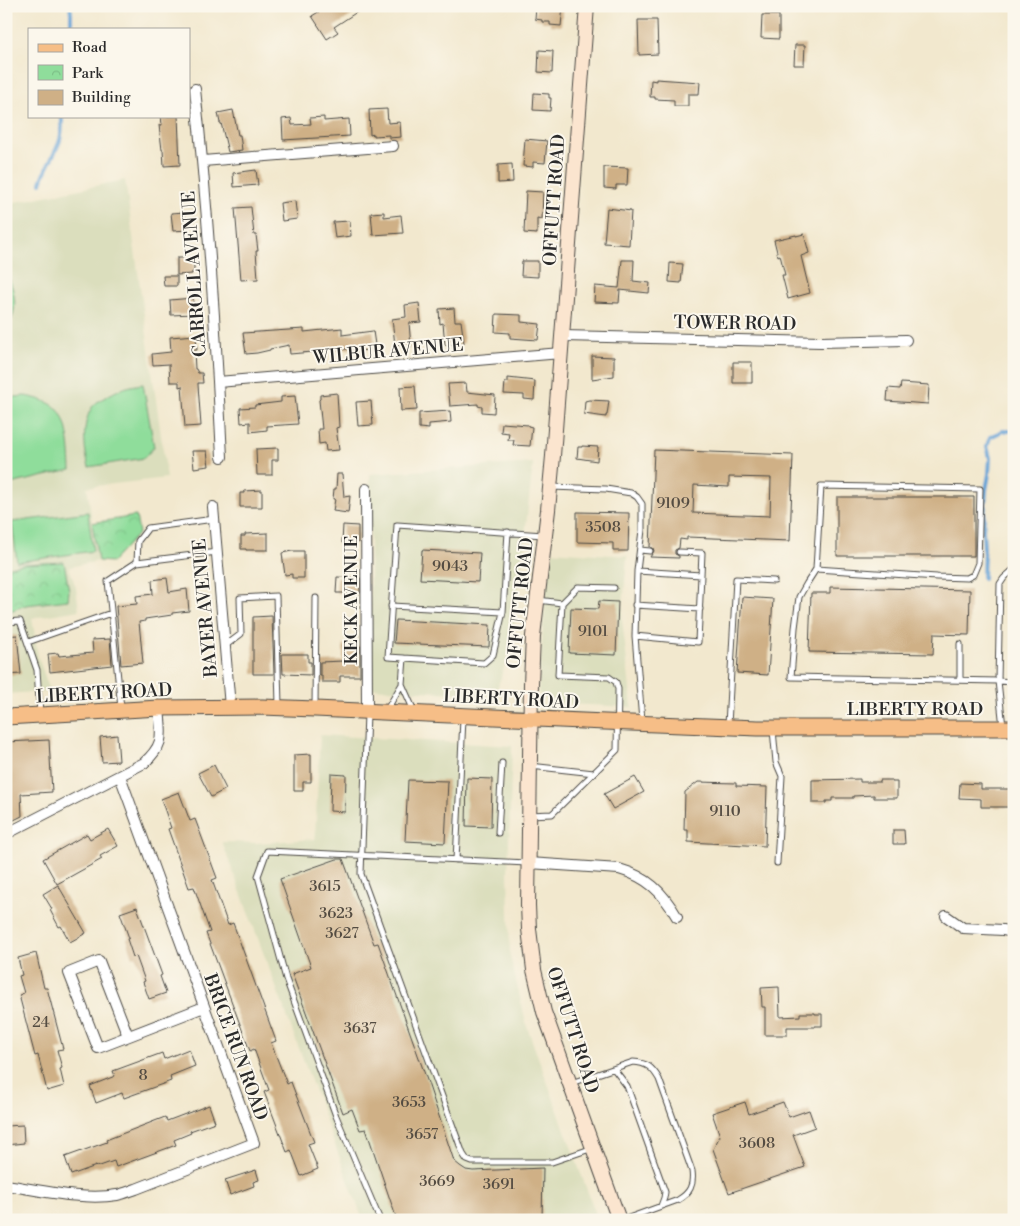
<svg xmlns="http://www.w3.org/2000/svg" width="1020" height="1226" viewBox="0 0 1020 1226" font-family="'Libre Bodoni',serif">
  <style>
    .built { fill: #dbdebd }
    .park { fill: url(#park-crowns); stroke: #5d8463 }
    .pitch { fill: #8fdd9b; stroke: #5d8463 }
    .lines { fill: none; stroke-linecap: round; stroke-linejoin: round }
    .stream { stroke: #63a1d5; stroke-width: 4 }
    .building { fill: #cfb086; fill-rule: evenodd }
    .lane-casing { stroke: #494743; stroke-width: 7 }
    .street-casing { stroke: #494743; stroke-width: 12 }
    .secondary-casing { stroke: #494743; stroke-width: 16 }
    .primary-casing { stroke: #494743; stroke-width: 17 }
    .lane { stroke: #fff; stroke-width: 5 }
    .street { stroke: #fff; stroke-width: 10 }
    .secondary { stroke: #fbe5cf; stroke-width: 14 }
    .primary { stroke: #f6be87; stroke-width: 15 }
    .labels { text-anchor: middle; stroke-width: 4; stroke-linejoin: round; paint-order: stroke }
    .number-label { font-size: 15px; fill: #544c42 }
    .street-label { font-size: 18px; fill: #2b2b2b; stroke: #fbf7ec }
  </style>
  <defs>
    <pattern id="park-crowns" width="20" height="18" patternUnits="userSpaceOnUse" patternTransform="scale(1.25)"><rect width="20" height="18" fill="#8fdd9b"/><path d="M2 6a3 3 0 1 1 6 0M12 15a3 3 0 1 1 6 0" fill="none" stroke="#7cbe86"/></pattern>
  </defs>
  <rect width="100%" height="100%" fill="#fbf7ec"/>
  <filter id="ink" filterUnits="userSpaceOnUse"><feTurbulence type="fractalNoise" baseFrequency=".02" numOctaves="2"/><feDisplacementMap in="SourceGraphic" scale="10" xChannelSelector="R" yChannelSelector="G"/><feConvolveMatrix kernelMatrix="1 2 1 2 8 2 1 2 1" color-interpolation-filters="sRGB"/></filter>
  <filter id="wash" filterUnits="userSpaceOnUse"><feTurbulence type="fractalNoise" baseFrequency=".0096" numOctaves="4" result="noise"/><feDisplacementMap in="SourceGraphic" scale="20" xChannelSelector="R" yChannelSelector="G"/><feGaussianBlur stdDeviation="1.12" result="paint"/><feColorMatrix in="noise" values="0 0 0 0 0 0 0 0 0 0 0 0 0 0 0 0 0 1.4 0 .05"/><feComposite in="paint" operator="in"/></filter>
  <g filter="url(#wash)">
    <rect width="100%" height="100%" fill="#f2e8ce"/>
    <path class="built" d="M125,180L167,478L87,487L98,561L69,567L76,588L79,610L32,618L38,657L50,691L6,694V204Z
      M533,463L516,615L509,652L497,689L490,695L370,688V474Z
      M549,551L627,556L622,619L632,707L550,703L538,692Z
      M320,735L512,746L508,872L510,956L527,1027L598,1220H363L222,842L257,843L315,839Z"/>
    <path class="park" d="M136,516L139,533L112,562L98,561L92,523Z
      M64,562L69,591L68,600L26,605L10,611L6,599V568L22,564Z"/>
    <path class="pitch" d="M6,271C16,294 19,308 6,331Z
      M143,384L154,447L144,458L89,467C84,449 81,423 93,406C97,401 104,398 109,395C121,388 129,386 143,384Z
      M25,396C35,398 45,400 54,406C70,418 70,452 71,470L6,485V398Z
      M88,512L93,551L17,562L12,522Z"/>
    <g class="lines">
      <path class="stream" d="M70,6L71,13V29
        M41,183C45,168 55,155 60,140C62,133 62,124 62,116
        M983,579L984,549L983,530L986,490L989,474L990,458L987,446L990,437L1003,431H1014"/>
    </g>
    <g id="blocks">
      <path class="building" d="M328,6H366L334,27L338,32L327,39L312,16Z
        M536,6H563L561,26L550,25V22H542V20L535,19Z
        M762,15H779V39L761,38Z
        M638,20H657L658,54L639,55Z
        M795,45H805L804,65H794Z
        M539,50L553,51L552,73L538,72Z
        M656,79L700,82L699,94H688V106H674V100L655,99V97H650L651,80L656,81Z
        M534,93L549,94V98H551L550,111L533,110Z
        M387,109L388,123L400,122L401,137L389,138V135L374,136V134L370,135L369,110Z
        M233,110L238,135H240L242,150L228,152L221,123H220L218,113Z
        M161,116H178L180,165L164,166L163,150H162L159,125H162Z
        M324,117V121L349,119L350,136L283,140L282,119L291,118L292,125L311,124L310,118Z
        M525,139L547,141L545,163L533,162V167L523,166Z
        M512,164L513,182L498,183V165Z
        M604,167L628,168L627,185H616V189L604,188Z
        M256,170L258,185L234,187L233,173Z
        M526,191L543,192L542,219L537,218V234L524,233Z
        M295,201L297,219L282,221L280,203Z
        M251,207L254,235H256L258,251H256L258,279L241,280L235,208Z
        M607,208L631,211L629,245L604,243Z
        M185,212L187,230L173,231L171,213Z
        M384,212V217L401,215L403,233L373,235L371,213Z
        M350,221L351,236L335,238L333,222Z
        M804,234L809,253L801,256L810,293L788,299L782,275H785L780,255L778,256L774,240L796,235V236Z
        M177,258H191V261H194V272H192V274L177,275Z
        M622,260H634L633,281L650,283L649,293L620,290L619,303L594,302L595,286L619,288Z
        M522,261H538V277L521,276Z
        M670,263L683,264L681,283L669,282Z
        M163,276H177V286H164Z
        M193,298L194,314L171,315L170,300Z
        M419,303L421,322L409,323L411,347L402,348L401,344L395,345L392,319L406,317L405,305Z
        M454,308L455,321H461L464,343L445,345L443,323L440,324L439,309Z
        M496,314L521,315V322L540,324L538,340L510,338V333L495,332Z
        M342,328V335L373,331L375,345L368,346V350L358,351L357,348L290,354L289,345L270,349V350L257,353L246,354L243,333L304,329V332Z
        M196,335L197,350H194L195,369H196L198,373H202L203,383H198V385L201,426L185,427L182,386L179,387V382H170L169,364L153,365L152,354L171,352L170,337Z
        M592,356L614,357V376L592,379Z
        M733,362H752V383H733Z
        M508,378L535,381L534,400L524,399V395L504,394L505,382H508Z
        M466,383L467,392L495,395L494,413L482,412V407L478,406V404L450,406L448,384Z
        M901,383L929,385L928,404L887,401L888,388L900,389Z
        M415,386L417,410L401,411L400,387Z
        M337,393L339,427L336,428L339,450L326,451L325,443L319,444L318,429H322L319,400L320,399V395Z
        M295,396L298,424L267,426V430L250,432V422L241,423L240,408L255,407V405L281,402V397Z
        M589,400L609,401L607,415H606V417L584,414L585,401Z
        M371,401L373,425L358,426L356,402Z
        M450,411L451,422L429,424V429L419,428V413Z
        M502,423L528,425V426L532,427L530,446L513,445L514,440H508L509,433L501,432Z
        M582,446L598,447L597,461L577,458L578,447H582Z
        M278,448V460H272V475H257L256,449Z
        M654,450L793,455L790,541L687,537V540L680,539L679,548L675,550V554L679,556V558L650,557L654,551L653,548L650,547ZM729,477L771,478L770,516L693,513L694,485L729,487Z
        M192,451H207L209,466L194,468Z
        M337,474H342L344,497L350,496L348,513L333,511L335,499H333L334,489H336Z
        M262,490V507H240V493H244V491Z
        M837,497H974V556H837Z
        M577,512L629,513L628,551H613V543L577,542Z
        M343,525L358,526V543H342Z
        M268,533V550H246V549H241V536H245V534Z
        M422,550L480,553L478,582L420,579Z
        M292,551H304V578H292V574L285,575L282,553Z
        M337,577L360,578V593H336Z
        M167,578L169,592L187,589L189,611L172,613V615L145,619V621L139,622L143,663L121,665L116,606L137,604L136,596L153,594L152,580Z
        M830,587L970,590L969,635L934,634L933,654L809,652L811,593H830Z
        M742,597L773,599L768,675L737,673Z
        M599,601L618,602L616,655L569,653L571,608L598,609Z
        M272,616L274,674H253V617Z
        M396,620L490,625L489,647L394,643Z
        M17,635L21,674L6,675V636Z
        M110,639L112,665L50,672L48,654L58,653L59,656L93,653L92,640Z
        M343,645L360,646V676H340V682H322V675H320V662L343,661Z
        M282,654H308V662H311V675L283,674Z
        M117,735L119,761L102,762L100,737Z
        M49,740L52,792L21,794L22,816L6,824V742Z
        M311,754V782H303V791H294V755Z
        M214,765L226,789L211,797L198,773Z
        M331,774L346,775L345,812L330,811Z
        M635,777L644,792L613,809L604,794Z
        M467,778L492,779L491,827L466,826Z
        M860,779V782H880V780H892V782H897V798H874V795L853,796V798H832V801H826V803H812V780Z
        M408,780L448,781L445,843L405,841Z
        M698,782L736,783V786L767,787L765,846L688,842V830H684L685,792Z
        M960,783L981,784V789H1014V807H981V799L959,798Z
        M179,792L190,821L195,819L217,878L212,880L228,925L233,923L276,1041L271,1043L287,1084L291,1082L314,1142L308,1144L318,1169L301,1176L291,1150L287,1152L264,1092L269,1090L254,1049L250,1051L206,933L210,932L194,887L189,888L168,829L171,828L161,799Z
        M108,829L118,846L100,856L102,859L57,884L43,859L87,834L90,839Z
        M893,830H904L905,844H893Z
        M337,859H343L374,944L378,943L428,1083L454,1161L460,1166L466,1170L473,1171L543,1168L542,1220H397L366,1129L360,1130L352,1109L343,1113L292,974L311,967L280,879Z
        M58,885L86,933L70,942L61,926L59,927L50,910L52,909L43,894Z
        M137,907L162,975L160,976L166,993L149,999L143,982L145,981L136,956L133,957L127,939L129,938L120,913Z
        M36,953L44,988H47L63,1049L57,1050L62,1068L60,1069L64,1086L47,1091L38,1055L35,1056L19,995L24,993L19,976L22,975L18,958Z
        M779,987L780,1017L800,1016V1013H815V1014H822V1026H815V1027H787V1035H765V1007H762L761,988Z
        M189,1049L195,1066L170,1076L171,1081L124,1098L122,1093L96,1103L90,1086L115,1076L113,1071L162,1053L164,1059Z
        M745,1102L749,1114L783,1102L789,1117L809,1110L815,1127L793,1135L805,1167L729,1193L713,1149L720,1136L712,1113Z
        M209,1105L215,1122L190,1131L191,1133L174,1140L176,1145L116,1167L114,1161L97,1167L96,1166L71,1175L65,1157L107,1142L106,1140L165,1117L167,1121Z
        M23,1125L24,1143L6,1145V1126Z
        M256,1170L259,1180L253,1182L254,1186L230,1195L225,1180Z"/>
    </g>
  </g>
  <g filter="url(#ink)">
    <use href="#blocks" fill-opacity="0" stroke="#494743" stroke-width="1"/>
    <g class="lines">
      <g class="lane-casing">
        <path id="lane" d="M551,487L606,489L631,493L637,497L642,504V530L637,571
          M214,519L148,528L138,541L137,562L217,552
          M508,532L503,612L493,655L484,663L388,657L397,525L544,535
          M640,550L650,551
          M679,552L702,553L701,575
          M816,569L937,577L967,578L973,575L978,563L980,489L821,486L816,569L807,583L799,597L795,628L791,677L998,681L1000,584L1004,578L1014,569
          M562,603L578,587L614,588
          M635,605L700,609
          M391,606L503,612
          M6,622L20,621L37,670L40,714
          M635,636L698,642L701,575L637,571L635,636L642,721
          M28,642L111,613
          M225,646L241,634L240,598L276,596L279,705
          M960,680V644
          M402,684L414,711
          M121,708L108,581L137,562
          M315,708L316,598
          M386,711L402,684L404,658
          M367,714L361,874L463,1154L467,1160L472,1162H552L593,1148
          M728,725L736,579L774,581
          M1003,727L998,681L1014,682
          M773,730L776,762L782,776L777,863
          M530,766L594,773
          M529,815L552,814L617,750L618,689L616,682L609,677L558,675L562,603L538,600
          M498,833L502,763
          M456,860L463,719
          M614,1069L627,1086L665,1192L664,1198L661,1206
          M571,1083L633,1062C647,1063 652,1067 659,1079L692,1171C694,1185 690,1193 678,1200L623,1220
          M380,1220L336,1116L286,979L258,876L267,851L527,863"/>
      </g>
      <g class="street-casing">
        <path id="street" d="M195,89C208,211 216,334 222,457
          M203,161L393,146
          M563,336L821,342L906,340
          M218,382L561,353
          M366,489L367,711
          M213,507L230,707
          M6,834L144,763C166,743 161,735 159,708
          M529,863L619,869C647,877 662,891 677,917
          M946,916L963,928L1003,930L1014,932
          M128,1036L99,961L69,973L98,1048L204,1007
          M6,1185C40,1190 83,1201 117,1195C123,1194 130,1191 136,1189L254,1143L120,776"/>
      </g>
      <g class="secondary-casing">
        <path id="secondary" d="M587,6L553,456L548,510L533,636L531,684L528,905L529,929L534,970L544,1012L619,1220"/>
      </g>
      <g class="primary-casing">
        <path id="primary" d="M6,717L159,708L262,707L315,709L605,722L758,728H1014"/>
      </g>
      <use href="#lane" class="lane"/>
      <use href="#street" class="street"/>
      <use href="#secondary" class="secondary"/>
      <use href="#primary" class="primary"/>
    </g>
  </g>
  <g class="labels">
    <g class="number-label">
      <text x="673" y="508">9109</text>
      <text x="603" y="532">3508</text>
      <text x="450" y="571">9043</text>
      <text x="593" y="636">9101</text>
      <text x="725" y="816">9110</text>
      <text x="325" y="891">3615</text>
      <text x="336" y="918">3623</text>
      <text x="342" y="938">3627</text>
      <text x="41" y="1027">24</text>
      <text x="360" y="1033">3637</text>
      <text x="143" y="1080">8</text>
      <text x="409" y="1107">3653</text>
      <text x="422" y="1139">3657</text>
      <text x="757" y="1148">3608</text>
      <text x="437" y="1186">3669</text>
      <text x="499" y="1189">3691</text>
    </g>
    <g class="street-label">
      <text transform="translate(554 200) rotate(-86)" y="6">OFFUTT ROAD</text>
      <text transform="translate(194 274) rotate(-94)" y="6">CARROLL AVENUE</text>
      <text transform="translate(735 323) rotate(1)" y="6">TOWER ROAD</text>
      <text transform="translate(388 351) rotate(-5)" y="6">WILBUR AVENUE</text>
      <text transform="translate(351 600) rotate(-90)" y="6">KECK AVENUE</text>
      <text transform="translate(520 603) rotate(-84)" y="6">OFFUTT ROAD</text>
      <text transform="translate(205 608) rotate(-95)" y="6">BAYER AVENUE</text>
      <text transform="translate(104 693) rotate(-3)" y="6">LIBERTY ROAD</text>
      <text transform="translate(511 699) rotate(3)" y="6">LIBERTY ROAD</text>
      <text x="915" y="715">LIBERTY ROAD</text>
      <text transform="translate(573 1030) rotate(72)" y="6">OFFUTT ROAD</text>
      <text transform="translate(236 1047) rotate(70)" y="6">BRICE RUN ROAD</text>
    </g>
  </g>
  <rect width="1020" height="1226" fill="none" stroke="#fbf7ec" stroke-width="25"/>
  <rect x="28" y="28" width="162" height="90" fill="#fbf7ec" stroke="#a8a59f"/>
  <rect x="38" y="44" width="25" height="8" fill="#f6be87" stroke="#a8a59f"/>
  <text x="72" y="52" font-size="15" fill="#2b2b2b">Road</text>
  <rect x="38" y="65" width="25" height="15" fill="url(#park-crowns)" stroke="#a8a59f"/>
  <text x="72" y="78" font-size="15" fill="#2b2b2b">Park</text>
  <rect x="38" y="90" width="25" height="15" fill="#cfb086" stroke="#a8a59f"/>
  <text x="72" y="102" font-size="15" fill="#2b2b2b">Building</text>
</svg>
